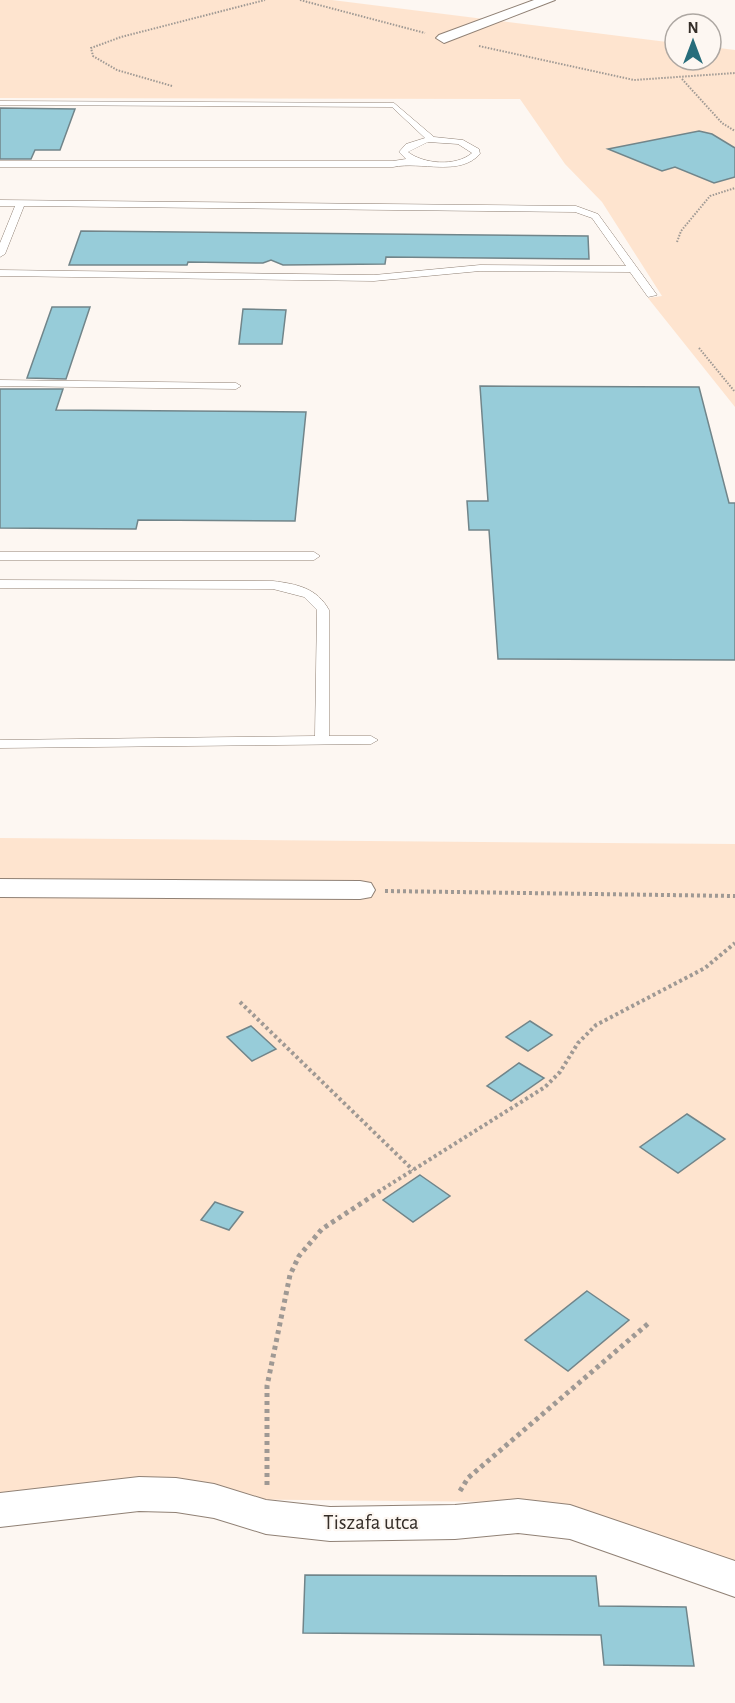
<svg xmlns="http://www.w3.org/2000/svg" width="735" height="1703" viewBox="0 0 735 1703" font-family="'Alegreya Sans',sans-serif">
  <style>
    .green { fill: #fee4cf }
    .building { fill: #97ccd9; stroke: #71858a; stroke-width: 1.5 }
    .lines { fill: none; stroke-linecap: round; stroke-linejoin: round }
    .service-casing { stroke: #908175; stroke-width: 1 }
    .minor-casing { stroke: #908175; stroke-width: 2 }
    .path-far2 { stroke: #9f9994; stroke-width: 2; stroke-dasharray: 1.5 1.5; stroke-linecap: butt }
    .path-far1 { stroke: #9f9994; stroke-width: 4; stroke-dasharray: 3 3; stroke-linecap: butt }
    .path { stroke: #9f9994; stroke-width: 5; stroke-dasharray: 4 4; stroke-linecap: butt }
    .service { fill: #fff; fill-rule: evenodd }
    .minor { fill: #fff; fill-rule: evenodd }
    .labels { text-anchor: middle; stroke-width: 4.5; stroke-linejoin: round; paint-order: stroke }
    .near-street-label { font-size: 21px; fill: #352e29; stroke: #fdf7f2 }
  </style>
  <rect width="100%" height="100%" fill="#fdf7f2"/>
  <path class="green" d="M0,0H332L675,43V60H711V47L735,50V407L648,298L662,296L602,202L565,164L520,99L0,98Z
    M0,838L735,844V1572L520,1502L0,1497Z"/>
  <path class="building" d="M0,108L75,109L60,150H35L31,159H0Z
    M699,131L712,134L735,148V177L714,183L675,167L662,171L608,149Z
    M81,231L588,236L589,259L386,257L385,264L283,265L271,260L263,263L188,262L187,265H69Z
    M52,307H90L66,379L27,378Z
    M243,309L286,310L282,344H239Z
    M480,386L699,387L729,503H735V660L498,659L489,530H469L467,501H488Z
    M0,389H63L56,410L306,412L295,521L138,520L136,529L0,528Z
    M530,1021L552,1035L528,1051L506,1037Z
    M251,1026L276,1049L252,1061L227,1037Z
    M519,1063L544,1078L511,1101L487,1086Z
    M687,1114L725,1139L678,1173L640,1147Z
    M420,1175L450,1196L413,1222L383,1200Z
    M215,1202L243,1212L229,1230L201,1220Z
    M587,1291L629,1320L568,1371L525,1340Z
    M305,1575L596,1576L599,1606L686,1607L694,1666L604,1665L601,1635L303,1633Z"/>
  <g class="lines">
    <g class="service-casing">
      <path id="service" d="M0,101L394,103L434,137L463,140L479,149L480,154C459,177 422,161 393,167H0V161H393L406,159L399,152L406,144L425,138L392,107L0,105ZM428,142L458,144L472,153C456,167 423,164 408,152Z
        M0,200L576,206L598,214L657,295L648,297L630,272L480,271L374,281L0,276V270L374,275L480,265L626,266L592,218L575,212L24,206L5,254L0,257V243L15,206H0Z
        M0,380L236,383L241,386L236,389L0,386Z
        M0,552H314L320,556L314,560H0Z
        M0,580L273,581C297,584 317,588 329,610V736H371L378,740L371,744L0,748V740L315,736L317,610L304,597L273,589L0,588Z"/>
    </g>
    <g class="minor-casing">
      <path id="minor" d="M534,0H555L449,41L444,43L436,38L439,35Z
        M0,879L360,881L371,883L375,890L371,897L360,899L0,897Z
        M139,1477L176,1478L214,1484L266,1500L330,1507L455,1505L518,1499L570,1505L735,1561V1597L570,1539L518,1533L455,1539L330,1541L266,1534L214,1518L176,1512L139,1511L0,1527V1493Z"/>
    </g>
    <path class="path-far2" d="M300,0L425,33
      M479,46L634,80L735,73
      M682,79L722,123L735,131
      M172,86L117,70L93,56L91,48L121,37L265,0
      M677,242L681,231L710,196L735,188
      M699,348L735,392"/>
    <path class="path-far1" d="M385,891L735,896
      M240,1002L413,1170
      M378,1192L545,1087L560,1072L578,1043L596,1025L705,968L735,943"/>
    <path class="path" d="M267,1485V1386L290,1275L299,1256L322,1229L380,1191
      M460,1491L468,1478L650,1322"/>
    <use href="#service" class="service"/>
    <use href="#minor" class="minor"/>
  </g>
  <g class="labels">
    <g class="near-street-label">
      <text x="371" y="1529">Tiszafa utca</text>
    </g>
  </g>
  <g transform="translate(693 42)"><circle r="28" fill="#fdf7f2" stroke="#ada7a2" stroke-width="1.5"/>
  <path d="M0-4.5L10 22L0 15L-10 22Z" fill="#276d7b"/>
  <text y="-9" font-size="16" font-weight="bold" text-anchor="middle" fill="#352e29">N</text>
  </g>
</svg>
